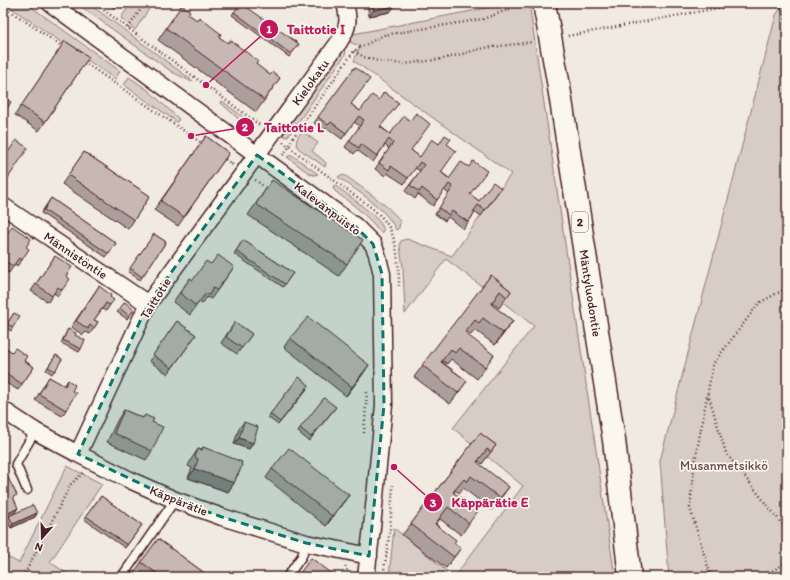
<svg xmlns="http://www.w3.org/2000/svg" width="790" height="580" viewBox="0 0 790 580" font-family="Itim,sans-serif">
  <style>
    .green { fill: #d8ccc6; stroke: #917678 }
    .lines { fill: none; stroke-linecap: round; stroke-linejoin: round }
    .lane-casing { stroke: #4a1f2b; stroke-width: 11 }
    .street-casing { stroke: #4a1f2b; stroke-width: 19 }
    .highway-casing { stroke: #4a1f2b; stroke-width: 25 }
    .path { stroke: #4a1f2b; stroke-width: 2.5; stroke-dasharray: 1 3; stroke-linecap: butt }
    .lane { stroke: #fbf7ec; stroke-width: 8 }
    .street { stroke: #fbf7ec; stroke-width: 16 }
    .highway { stroke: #fbf7ec; stroke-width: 22 }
    .wall { fill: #ac9e9a; stroke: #4a1f2b }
    .shaded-wall { fill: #8c817d; stroke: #4a1f2b }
    .building { fill: #c8b8b3; stroke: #4a1f2b }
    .marked { fill: #0f766e; fill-opacity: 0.2; stroke: #0f766e; stroke-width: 3; stroke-dasharray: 8 5; stroke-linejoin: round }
    .labels { text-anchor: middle; stroke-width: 3.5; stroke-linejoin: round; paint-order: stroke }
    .shield { fill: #fbf7ec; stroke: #7f6065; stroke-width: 1 }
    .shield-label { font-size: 12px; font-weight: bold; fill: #4a1f2b }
    .street-label { font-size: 13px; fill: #4a1f2b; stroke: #fbf7ec }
    .park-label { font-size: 13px; fill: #6e4a52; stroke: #fbf7ec }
    .leader { fill: none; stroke: #c2185b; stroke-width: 1.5 }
    .callout-dot { fill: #c2185b; stroke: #fbf7ec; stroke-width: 1.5 }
    .mark-label { font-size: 12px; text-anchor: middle; font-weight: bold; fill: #fff }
    .callout-label { font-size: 14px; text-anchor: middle; font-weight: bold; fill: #c2185b; stroke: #fbf7ec; stroke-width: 3.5; stroke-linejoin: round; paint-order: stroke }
  </style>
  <rect width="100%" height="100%" fill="#f0eae0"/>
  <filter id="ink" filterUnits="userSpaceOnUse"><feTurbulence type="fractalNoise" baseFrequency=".025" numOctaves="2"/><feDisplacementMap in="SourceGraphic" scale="8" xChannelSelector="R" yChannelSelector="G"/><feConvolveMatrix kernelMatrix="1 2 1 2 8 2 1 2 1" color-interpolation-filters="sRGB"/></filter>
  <g filter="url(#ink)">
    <path class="green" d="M4,3H26L120,71L115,79Z
      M76,3H88L193,81L192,82L172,72Z
      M131,3H153L135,30L121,18Z
      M497,3H529L615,577H389L394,528L454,577L523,486L453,428L534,326L446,259L405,314L403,268L400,246V242L403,240L407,239L452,256L511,174L354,61L360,45L354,44L348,41L353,34L497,6Z
      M784,3H787V577H669L660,461L776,15Z
      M343,49L346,52L345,55L289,135L286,137L283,135L294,116Z
      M129,77L148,90L179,119L177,122L124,85Z
      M222,101L243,117L246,121L244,124L221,103Z
      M302,131L318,143L312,151L322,159L326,163L325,167L298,148C294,141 298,137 302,131Z
      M292,155L318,174L314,175L310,174L287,157L289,156Z
      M341,175L346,176C356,184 397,211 400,222C400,223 399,227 399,228L396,230C387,209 357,191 338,177Z
      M334,185C344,192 380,217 383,228C384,229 383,230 383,231L381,233L372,222L357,208L336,192L333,188Z
      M67,466L102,484L50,562L72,577H3V555L19,563Z"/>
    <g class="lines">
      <g class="lane-casing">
        <path id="lane" d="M27,490L16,464L35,431
          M123,575L175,500
          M287,577L302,556L306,543"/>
      </g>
      <g class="street-casing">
        <path id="street" d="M50,3L257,155L355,226L373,244L377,254L382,274L384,405L372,527L366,577
          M3,206L148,304
          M3,410L35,431L78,454L132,481L175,500L222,517L306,543L369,556
          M78,454L148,304L339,42C349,27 349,20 345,3"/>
      </g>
      <g class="highway-casing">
        <path id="highway" d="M544,3L558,81L614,440L630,577"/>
      </g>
      <path class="path" d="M94,3L261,126
        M780,3L787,25
        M786,3L787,5
        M3,6L63,47
        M128,28L145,3
        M568,36L745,3
        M354,51L364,57L378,61L404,64L443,59L484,48L533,42
        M84,62L203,144
        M247,129L253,120
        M283,142C304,159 326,174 347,190C361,200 382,213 390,229C398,246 399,268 399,286
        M283,155L289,147L292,139L354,51L384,35L483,19L510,9L513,3
        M222,157L233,165
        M255,180L269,190
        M708,394L726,453L787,530
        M364,433L367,392
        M345,566L350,577
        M23,577L71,484L83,473
        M383,577L390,530L393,485
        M711,577L690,508L695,461L713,364L759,303L787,288
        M762,577L787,562"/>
      <use href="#lane" class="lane"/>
      <use href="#street" class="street"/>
      <use href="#highway" class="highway"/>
    </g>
    <path class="wall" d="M108,3H118L114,8Z
      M304,3H326L325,4L305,8Z
      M367,3H394L390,12L369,16Z
      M182,5L188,14L270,75L280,78L256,112L158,40Z
      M234,12L299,44L289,57L232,15Z
      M65,41L89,57L39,131L15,115Z
      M355,67L351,104L381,127L420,157L439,144H447L441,172L479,201L501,188L481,216L474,211L473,212L475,213L463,229L448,217L445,221L435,214L449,194L444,190L433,206L418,194L415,199L405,191L420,171L415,168L404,184L387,173L385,176L375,169L389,149L385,145L373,162L357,150L354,154L345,147L360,126L354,122L342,139L327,128L324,131L314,123Z
      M206,136L229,153L178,226L154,210Z
      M84,152L150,196L128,229L62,184Z
      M272,180L347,264L339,276L248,215Z
      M51,198L116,243L106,257L41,213Z
      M154,234L166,242L140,280L128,272Z
      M3,239L26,247L22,260L17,266L15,264L9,273L3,269Z
      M243,240L293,273L283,287L234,254Z
      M55,256L66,276L62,290L58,296L54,293L48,302L31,291Z
      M211,264L234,267L211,299L207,297L202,304L199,302L190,315L173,302L190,278L193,280Z
      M491,275L511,291L499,308L492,303L491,304L513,321L495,345L475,330L471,335L467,332L465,334L486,367L477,379L451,359L447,364L443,361L442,362L467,381L450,404L414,377Z
      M99,286L110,297V305L106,311L102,309L94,320L98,322L90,334L86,332L83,335L71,327Z
      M120,308L134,310L127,319L117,312Z
      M14,313L13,327L11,331L5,327Z
      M177,321L196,335L168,374L149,361Z
      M235,322L252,334L237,354L221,343Z
      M68,329L75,335L81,349L79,352L61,343Z
      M290,338L363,374L346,396L284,347Z
      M3,346L34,367L18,390L3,381Z
      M56,355L62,359L52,374L46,370Z
      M49,377L64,386L68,380L72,391L66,410L62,416L35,400Z
      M299,377L307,389L278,425L268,417Z
      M336,407L309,441L298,432L300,428Z
      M124,410L143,418L145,415L152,422V451L146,460L107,442L118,419Z
      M244,422L253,443L249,449L234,444L239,428Z
      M480,433L496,445L482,464L479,461L477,463L509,487L492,510L463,488L459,493L455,490L454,492L470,522L461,535L440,519L436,524L454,543L461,548L446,568L402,535L411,524Z
      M203,447L241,465L239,473L236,478L234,483L228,492L188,478L192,468L188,466L192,458L198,449L201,450Z
      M272,469L349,495L326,526L266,478Z
      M101,496L142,525L125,548L84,519Z
      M14,499V514L37,513L35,517L11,528L7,520L3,521Z
      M158,539L210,577H138L133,574Z"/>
    <path class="shaded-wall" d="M308,3H326L325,4L305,8Z
      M448,3H462L446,6Z
      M395,6L390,12L369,16L374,10Z
      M513,321L505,332L495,345L503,333Z
      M369,365L363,374L346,396L352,387Z
      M239,438L253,443L249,449L234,444Z
      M195,469L238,473H239L233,482L234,483L228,492L188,478Z
      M349,495L342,504L326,526L332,516Z
      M18,508L12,517L9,516L7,520L3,521V516Z
      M37,513L35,517L11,528L13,524Z"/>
    <path class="building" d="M241,3L299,44L291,54L234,12Z
      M372,3H394L395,6L374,10Z
      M182,5L190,11L188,14L197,20L199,17L221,34L219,37L228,43L230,40L258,61L256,64L270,75L273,72L280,78L264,100L166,28Z
      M65,41L89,57L45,122L21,106Z
      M355,67L370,79L351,104L360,111L372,95L379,100L384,92L399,103L380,127L390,134L404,116L410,121L416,113L430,124L411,150L420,157L432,139L439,144L445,135L451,139L447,144L456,151L441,172L449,179L461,162L469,167L473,161L487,171L470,194L479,201L493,182L501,188L485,210L478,205L473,212L475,213L468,222L452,211L449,215L439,208L453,187L449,184L437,200L422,188L419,192L410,185L424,165L420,162L408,178L391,166L389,170L379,163L393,143L389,139L377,156L361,144L359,148L349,141L364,120L359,116L346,133L331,122L328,125L318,117Z
      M3,97L11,102L3,115Z
      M206,136L229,153L184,217L161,201Z
      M16,140L28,148L4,184L3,183V160Z
      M84,152L150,196L134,220L68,175Z
      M272,180L363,240L347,264L256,204Z
      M51,198L116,243L109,254L44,210Z
      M12,226L31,239L26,247L29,249L22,260L19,258L13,266L3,260V240Z
      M154,234L166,242L142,277L130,268Z
      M243,240L293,273L285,284L236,251Z
      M218,255L234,267L217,290L213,288L209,295L206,293L196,306L180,293L190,278L193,280L206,261L211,264Z
      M55,256L72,267L66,276L70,279L62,290L58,287L52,296L36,284Z
      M491,275L511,291L507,297L500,291L491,304L513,321L503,333L483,318L479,323L475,320L465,333L494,355L485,367L459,348L455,353L451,349L441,362L467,381L458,393L422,365Z
      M99,286L111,295L110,297L114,300L110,305L106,303L94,320L98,322L94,328L90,325L88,329L76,321Z
      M125,302L134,310L129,316L120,308Z
      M14,313L20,316L13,327L7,324Z
      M308,317L369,365L352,387L290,338Z
      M177,321L196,335L172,368L153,355Z
      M235,322L252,334L242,348L226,337Z
      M68,329L76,333L75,335L85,340L81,349L63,340Z
      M3,346L12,352L15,348L27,356L24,361L34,367L22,384L3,371Z
      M56,355L62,359L55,371L48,367Z
      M49,377L65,386L68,380L75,385L72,391L76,393L66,410L39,394Z
      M299,377L309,385L280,422L270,414Z
      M324,398L336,407L311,437L300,428Z
      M124,410L143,418L145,415L154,419L152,422L163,427L152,451L114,433Z
      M244,422L258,427L253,443L239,438Z
      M480,433L496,445L491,452L487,449L477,462L509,487L500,498L471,476L467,482L464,479L453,492L478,511L469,523L448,507L435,524L456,540L454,543L461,548L454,557L411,524Z
      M203,447L242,462L241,465H242L239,473H238L234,483L195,469L198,459L195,457L198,449L202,450Z
      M289,448L349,495L332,516L272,469Z
      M6,474L17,495L13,497L18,508L3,516V476Z
      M101,496L142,525L127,545L86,516Z
      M33,505L37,513L13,524L9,516Z
      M158,539L210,577H162L141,562Z
      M311,558L333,574L331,577H297Z"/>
  </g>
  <path class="marked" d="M257,155L355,226L373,244L382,274L384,405L369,556L306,543L222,517L175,500L78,454L148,304Z"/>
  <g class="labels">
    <rect class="shield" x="572" y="212" width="16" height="20" rx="3"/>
    <g class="shield-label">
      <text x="580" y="226">2</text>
    </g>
    <g class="street-label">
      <text transform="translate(310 82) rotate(-54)" y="5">Kielokatu</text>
      <text transform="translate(328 208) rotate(37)" y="5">Kalevanpuisto</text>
      <text transform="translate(76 255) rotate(34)" y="5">Männistöntie</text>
      <text transform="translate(591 293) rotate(81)" y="5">Mäntyluodontie</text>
      <text transform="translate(155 298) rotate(-58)" y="5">Taittotie</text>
      <text transform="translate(179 500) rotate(22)" y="5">Käppärätie</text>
    </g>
    <g class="park-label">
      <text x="724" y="470">Musanmetsikkö</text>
    </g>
  </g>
  <path class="leader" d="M206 85L269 29M191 136L245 127M394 467L433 502"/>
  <g class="callout-dot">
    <circle cx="206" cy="85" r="4"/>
    <circle cx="191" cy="136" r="4"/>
    <circle cx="394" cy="467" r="4"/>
    <circle cx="269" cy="29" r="10"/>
    <circle cx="245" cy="127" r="10"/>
    <circle cx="433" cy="502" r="10"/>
  </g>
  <g class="mark-label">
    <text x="269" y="33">1</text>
    <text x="245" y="131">2</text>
    <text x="433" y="507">3</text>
  </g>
  <g class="callout-label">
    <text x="316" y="34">Taittotie I</text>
    <text x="294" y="132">Taittotie L</text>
    <text x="490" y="507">Käppärätie E</text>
  </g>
  <rect width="790" height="580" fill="none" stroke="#fbf7ec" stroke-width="16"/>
  <rect x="8" y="8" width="774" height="564" fill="none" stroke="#4a1f2b" stroke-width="1.5" filter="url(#ink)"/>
  <g transform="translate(42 538) rotate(200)" stroke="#fbf7ec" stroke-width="3" paint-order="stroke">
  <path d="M0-3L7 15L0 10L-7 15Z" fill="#4a1f2b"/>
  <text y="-6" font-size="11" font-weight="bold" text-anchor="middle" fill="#4a1f2b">N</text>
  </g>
</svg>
